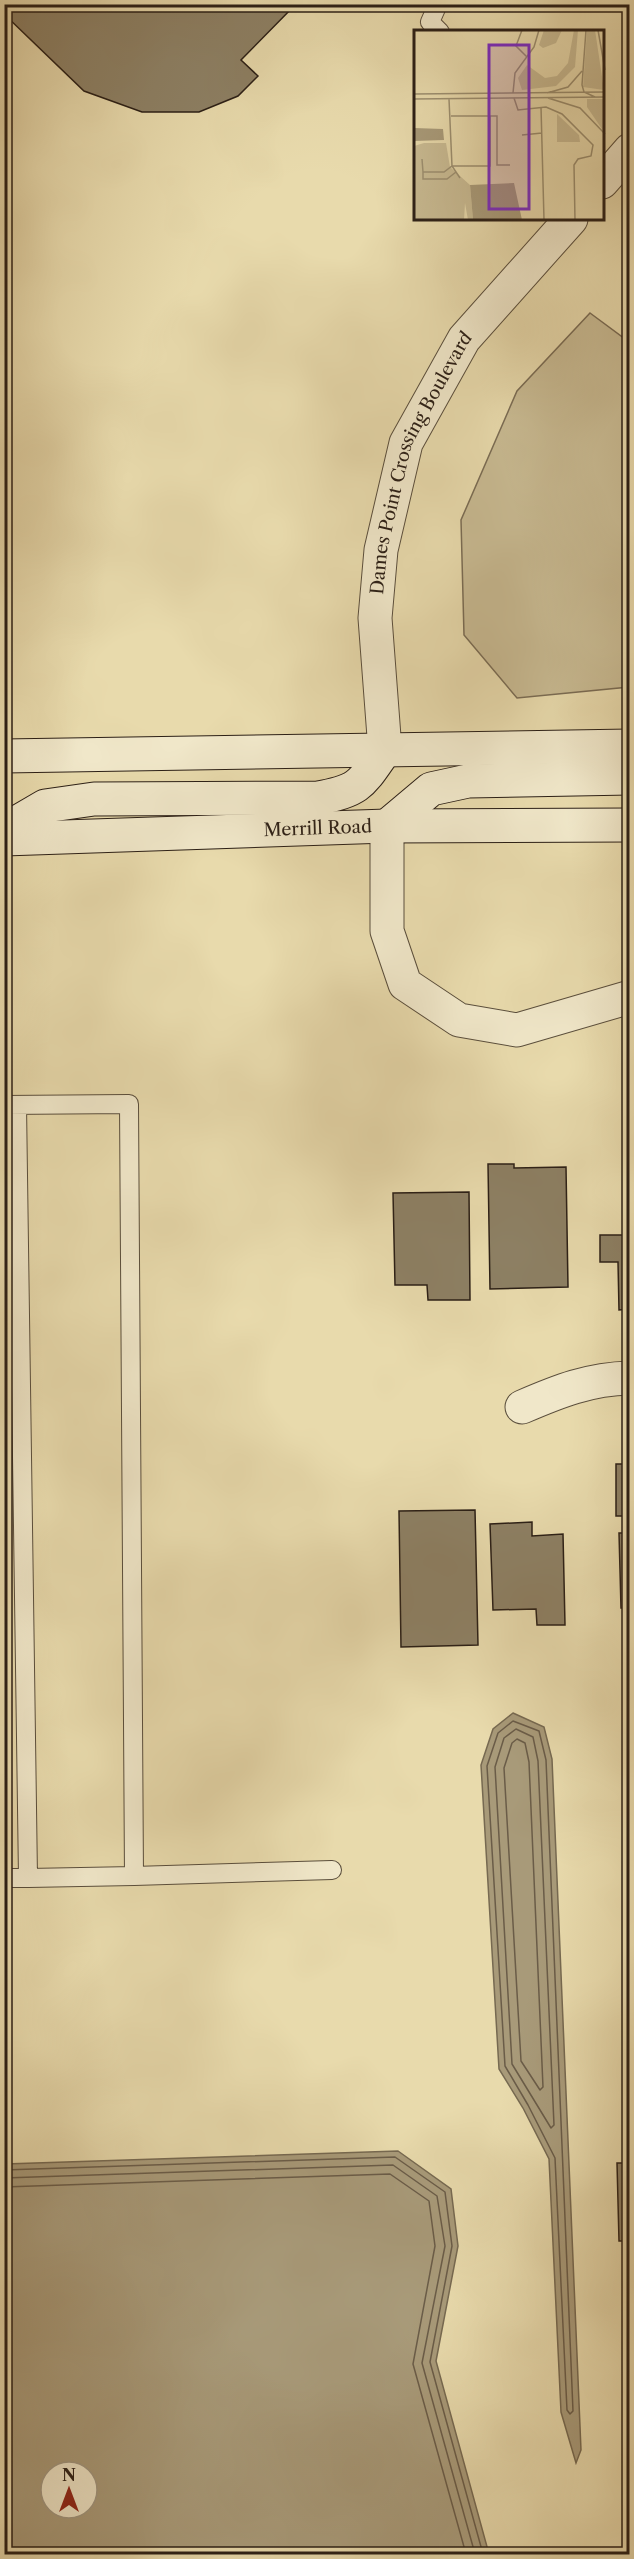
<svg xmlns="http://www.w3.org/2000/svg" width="634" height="2559" viewBox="0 0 634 2559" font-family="'Libre Caslon Text',serif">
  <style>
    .green { fill: #c8ba92; stroke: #7a6c54; stroke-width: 1.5 }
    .water { fill: #a89a79; stroke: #766951; stroke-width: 1.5; fill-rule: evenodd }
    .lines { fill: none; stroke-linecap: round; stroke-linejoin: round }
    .shore { stroke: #6a5c48; stroke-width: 1.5 }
    .building { fill: #8d8064; stroke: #2b1f16; stroke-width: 1.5 }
    .service-casing { stroke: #5a4e3c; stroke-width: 20 }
    .minor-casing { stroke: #5a4e3c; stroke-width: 35 }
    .secondary-casing { stroke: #2b1f16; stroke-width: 35 }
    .service { stroke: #f0e7c9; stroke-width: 18 }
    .minor { stroke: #f0e7c9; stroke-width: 33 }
    .secondary { stroke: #f0e7c9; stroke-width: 33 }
    .labels { text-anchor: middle; stroke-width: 5; stroke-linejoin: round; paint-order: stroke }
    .street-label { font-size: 18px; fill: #2b1f16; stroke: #f0e7c9 }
    .inset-road { fill: none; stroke: #9c8f70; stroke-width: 1.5 }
    .view { fill: #7b2cbf; fill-opacity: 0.15; stroke: #7b2cbf; stroke-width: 3 }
    .inset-edge { fill: none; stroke: #2b1f16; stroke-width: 3 }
  </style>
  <rect width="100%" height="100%" fill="#e8daac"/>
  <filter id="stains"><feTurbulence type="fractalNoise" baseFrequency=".00333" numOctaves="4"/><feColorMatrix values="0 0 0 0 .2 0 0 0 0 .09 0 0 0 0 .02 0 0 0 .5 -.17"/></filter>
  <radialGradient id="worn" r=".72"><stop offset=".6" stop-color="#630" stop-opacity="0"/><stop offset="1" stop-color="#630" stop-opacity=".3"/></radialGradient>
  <path class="green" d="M590,313L629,342V687L517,698L464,635L461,520L517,391Z"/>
  <path class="water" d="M513,1713L544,1727L552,1759L581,2450L576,2463L561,2412L549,2159L523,2108L499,2069L481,1765L493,1729Z
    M398,2151L451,2189L458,2246L436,2361L489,2554H5V2164ZM51,2472H87V2508H51Z"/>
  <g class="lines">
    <path class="shore" d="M513,1721L539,1731L546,1760L573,2411L570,2414L567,2410L555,2158L528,2105L505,2066L487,1766L498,1733Z
      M516,1729L533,1737L538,1761L554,2125L551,2128L512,2064L495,1767L504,1738Z
      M517,1739L525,1743L529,1762L543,2087L540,2090L521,2061L504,1768L512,1743Z
      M4,2170L395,2157L445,2192L452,2246L430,2362L483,2554
      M4,2178L393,2165L437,2196L445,2246L422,2363L475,2554
      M4,2187L390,2174L429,2201L435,2246L413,2364L466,2554"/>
  </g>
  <path class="building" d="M4,4H296L241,60L258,76L238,96L199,112H142L84,91L4,14Z
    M630,1129V1204H625L624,1130Z
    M488,1164H514V1168L566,1167L568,1287L490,1289Z
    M469,1192L470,1300H428L427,1285H395L393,1193Z
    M600,1235H630V1309L619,1310L618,1262H600Z
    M616,1464H630V1516H616Z
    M475,1510L478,1645L401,1647L399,1511Z
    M532,1522V1536L563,1534L565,1625H537L536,1609L493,1610L490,1524Z
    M619,1533H630V1608H621Z
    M625,2075H630V2102H625Z
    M617,2163H630V2241H619Z"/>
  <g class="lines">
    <g class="service-casing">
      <path id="service" d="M438,4L430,22L440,32
        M4,1105L129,1104L134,1876L332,1870
        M4,1878H28L17,1105
        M28,1878L134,1876"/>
    </g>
    <g class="minor-casing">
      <g id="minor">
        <path d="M602,182L630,150"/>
        <path id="s1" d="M385,750L375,618L381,550L406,443L464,339L571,219"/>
        <path d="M387,826V931L405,984L459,1020L517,1030L630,997"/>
        <path d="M522,1407C559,1391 589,1379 630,1378"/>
      </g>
    </g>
    <g class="secondary-casing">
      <g id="secondary">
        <path d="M4,756L630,746"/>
        <path d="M387,826L431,789L468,781L630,778"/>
        <path d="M4,830L45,806L94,799L318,798C360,791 362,783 385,750"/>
        <path id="s2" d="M4,839L387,826L630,825"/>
      </g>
    </g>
    <use href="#service" class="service"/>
    <use href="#minor" class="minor"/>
    <use href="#secondary" class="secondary"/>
  </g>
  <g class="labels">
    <g class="street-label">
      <text dy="6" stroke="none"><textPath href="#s1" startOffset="296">Dames Point Crossing Boulevard</textPath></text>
      <text dy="6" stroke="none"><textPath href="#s2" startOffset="314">Merrill Road</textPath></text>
    </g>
  </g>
  <g transform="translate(414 30)">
    <rect width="190" height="190" fill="#e8daac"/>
    <path d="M130,0H148L142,13L129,18L125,15ZM160,0H164L161,37L142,56L108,60L104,48L113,35L131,48L143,46L154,33ZM173,0H181L190,60L169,57ZM173,69H190V102L173,77ZM143,84L165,105L166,112H143ZM10,113H32L36,137L56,155L59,190H54L51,173L50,190H0V116Z" fill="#c8ba92"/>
    <path d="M0,98L29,99L30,110L0,111ZM100,153L108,190H59L56,155Z" fill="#a89a79"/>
    <path class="inset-road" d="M108,0L102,16L113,27M172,0L168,55L170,62L181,67M184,0L191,40M99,63L101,43L120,17L125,0M133,63L154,57L168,41M0,64L191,62M100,68L104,80L132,77L148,84L179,115L177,126L164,129L160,135L161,190M134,68L166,78L191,104M0,69L191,67M35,69L38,136L46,148M127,77L130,190M37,86H83V135H96M108,105L128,103M8,129L9,142H30L38,136H76V86M9,142V149H33L42,142"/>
    <path class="view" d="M75,15H115V179H75Z"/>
    <rect width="190" height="190" class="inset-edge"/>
  </g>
  <rect width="634" height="2559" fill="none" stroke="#e8daac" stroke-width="24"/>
  <rect x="6" y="6" width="622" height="2547" fill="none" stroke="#2b1f16" stroke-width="3"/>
  <rect x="12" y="12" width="610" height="2535" fill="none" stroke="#2b1f16" stroke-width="1.5"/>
  <g transform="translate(69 2490)"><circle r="28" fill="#f0e7c9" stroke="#a19781" stroke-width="1.5"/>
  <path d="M0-4.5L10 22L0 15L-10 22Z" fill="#8f2418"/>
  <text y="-9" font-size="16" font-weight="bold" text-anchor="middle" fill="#2b1f16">N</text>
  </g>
  <rect width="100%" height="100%" filter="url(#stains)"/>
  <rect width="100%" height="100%" fill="url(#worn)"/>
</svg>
